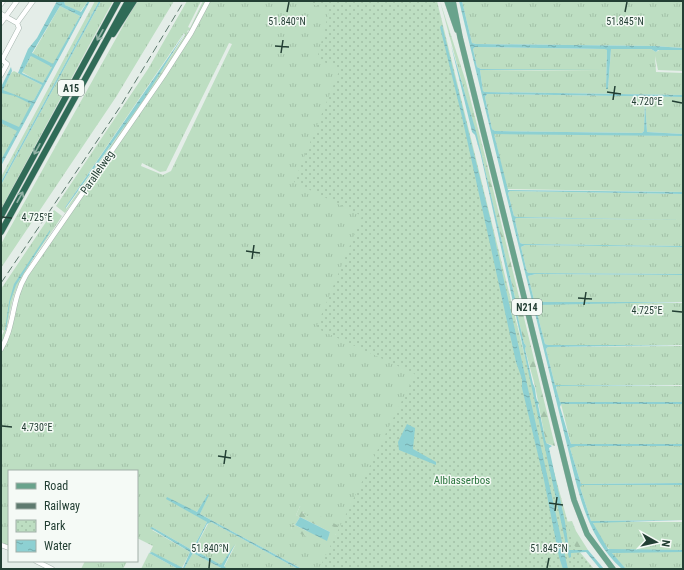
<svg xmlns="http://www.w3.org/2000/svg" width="684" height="570" viewBox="0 0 684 570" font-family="'Roboto Condensed',sans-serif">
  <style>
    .grass { fill: url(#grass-tufts); fill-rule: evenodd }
    .forest { fill: url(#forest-firs) }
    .park { fill: url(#park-dots) }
    .water { fill: url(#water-ripples); fill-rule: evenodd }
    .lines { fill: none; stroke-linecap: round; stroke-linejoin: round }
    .minor-casing { stroke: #a6b5ae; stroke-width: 5.5 }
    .major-casing { stroke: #c1c9c6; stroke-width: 6 }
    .highway-casing { stroke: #c1c9c6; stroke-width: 7 }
    .minor { stroke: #fff; stroke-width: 4.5 }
    .major { stroke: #69a38c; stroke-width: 5.5 }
    .highway { stroke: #2f6b57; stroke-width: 6 }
    .rail { stroke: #5e7a6f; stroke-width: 1; stroke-dasharray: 8 4; stroke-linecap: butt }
    .oneway { stroke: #92b2a6 }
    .ticks { fill: none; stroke: #233f34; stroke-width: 1.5 }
    .labels { text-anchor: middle; stroke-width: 3; stroke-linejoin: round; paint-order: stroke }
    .shield { fill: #f5faf6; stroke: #62776e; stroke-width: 1 }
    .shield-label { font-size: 10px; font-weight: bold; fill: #233f34 }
    .street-label { font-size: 11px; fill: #233f34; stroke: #f5faf6 }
    .park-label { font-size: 11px; fill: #2d7640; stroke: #f5faf6 }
    .ticks-label { font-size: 10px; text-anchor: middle; fill: #233f34; stroke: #f5faf6; stroke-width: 3; stroke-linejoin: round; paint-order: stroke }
  </style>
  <defs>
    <pattern id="grass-tufts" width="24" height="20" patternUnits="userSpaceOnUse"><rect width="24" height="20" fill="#bddec2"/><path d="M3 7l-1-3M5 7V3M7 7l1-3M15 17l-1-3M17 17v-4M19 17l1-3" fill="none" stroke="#a2c0a7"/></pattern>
    <pattern id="forest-firs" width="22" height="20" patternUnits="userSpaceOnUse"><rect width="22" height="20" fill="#bddec2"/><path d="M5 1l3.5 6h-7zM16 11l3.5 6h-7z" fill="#a2c0a7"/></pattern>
    <pattern id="park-dots" width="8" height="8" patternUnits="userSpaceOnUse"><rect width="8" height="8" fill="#bddec2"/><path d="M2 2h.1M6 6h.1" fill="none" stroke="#a2c0a7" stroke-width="1.8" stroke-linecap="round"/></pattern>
    <pattern id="water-ripples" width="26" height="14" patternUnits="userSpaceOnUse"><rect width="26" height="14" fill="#8dd0d2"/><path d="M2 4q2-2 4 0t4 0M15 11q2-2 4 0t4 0" fill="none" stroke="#73aaab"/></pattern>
  </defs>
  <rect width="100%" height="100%" fill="#e4ede8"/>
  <path class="grass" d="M64,1H88L80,12L65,5Z
    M95,1H99L1,182V177Z
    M101,1H113L1,209V185Z
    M137,1H174L116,97L1,268V244Z
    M187,1H201L188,27L190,28L203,1H206L190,30L187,31L189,34L141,107L65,213L56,206L148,69ZM184,33L185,35L126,124L66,209V206Z
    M209,1H314L334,9L352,69L373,212L425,371L345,569H302L200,514L208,494L200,509L196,512L207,522L192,550L152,527V530L190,552L182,568L150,552L153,546L137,538V471H9V546L1,542V353L6,344L17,300L26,279L190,38ZM229,43L232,44L171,171L163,175L141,166L142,163L160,172L166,171ZM300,506L304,512L302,514L337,535L291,529L293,524L295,525L300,517L296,515Z
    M440,1L466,82L485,156L482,157Z
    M462,1H683V48L654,46L476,44L472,43Z
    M60,6L80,16L43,84L22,72Z
    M475,47L606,49L607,50L606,89H608L611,49H651L656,52L661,49L683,50V71L658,70L655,56L656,72L683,73V95L485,92L483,91L480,70L603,71L481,69L477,67L473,49Z
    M14,71L42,85L1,163V93L11,73Z
    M487,94L683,97V134L647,132L645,101L644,131L642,133L495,131L492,129L485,97Z
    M545,133L683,136V192L507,189L494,134Z
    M510,191L683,194V220L517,217L514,216L508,193Z
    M54,210L62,216C47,240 24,268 14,295C9,312 8,329 1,345V337L4,331L1,329V289Z
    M516,218L683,220V246L523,244L520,243L515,220Z
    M525,245L683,247V274L529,273L527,272L521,247Z
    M536,274L683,275V302H538L534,300L528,276Z
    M538,303H683V345H548L545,344L535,305Z
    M683,346V385H555L546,349L548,347Z
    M557,386H683V402H560L556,390Z
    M561,404H683V444H571Z
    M572,446H683V483L581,484L570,448Z
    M581,485H683V520L591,521L580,487Z
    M209,522H211L298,569H227L224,567L236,544L221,566L194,550Z
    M594,522H683V550H611C602,546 597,532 593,524Z
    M613,552H683V569H626L612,554Z
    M149,553L178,569H141Z
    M193,553L195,554L223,569H184Z
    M85,561H127L123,569H81Z"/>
  <path class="forest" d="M485,156L555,446L546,443L535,386L525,349L526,346L524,343L515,305L516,302L482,157Z
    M300,506L341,527L338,529L304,512L302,513L337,532L329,548L291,529L293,524L326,541L330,532L296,515Z
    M572,521L576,531L588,550H569L565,522Z"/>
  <path class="park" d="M305,1H437L547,446L574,545L594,569H319L415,374L316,328L362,216L294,182L340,69L317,59L329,11Z"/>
  <path class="water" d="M57,1H64L65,5L81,12L88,1H90L1,166V160L17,131L1,123V119L19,127L31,104L15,96L1,93V87L11,67L12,71L3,90L31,101L34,100L42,85L18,73L28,49L37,38ZM60,6L80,16L53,64L32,53ZM31,56L52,67L43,83L22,73Z
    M99,1H101L1,185V182Z
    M459,1H462L472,43L476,44L654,46L683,48V50H658L656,52L651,49H611L608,89H606L607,50L605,49L475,47L473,49L477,67L481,69L603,70H480L483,91L485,92L683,95V97L487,94L485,97L492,129L495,131L642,133L644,131L645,101L647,132L683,134V136L494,134L508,190L683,192V194L510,191L508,193L514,216L517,217L683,220L521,218H516L515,220L520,243L523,244L683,246V247L525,245L521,247L527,272L529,273L683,274V275L536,274L528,276L534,300L538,302H683L535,305L545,344L548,345H683L548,347L546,349L555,385H683L557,386L556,388L560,402H683V404H561L560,407L571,444H683V446H576L570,448L581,484L683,483V485H582L580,487L591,521L683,520L593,523L608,549L683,550V552L612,553L626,569H622C586,537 578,490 567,445Z
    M442,25L491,222L568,569H563L559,557L544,480L522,388V379L516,362L462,117L440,27Z
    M185,33L144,99L65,209L66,206Z
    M451,45L477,135L516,302L515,305L524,343L526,346L525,349L533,384C537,389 534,398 539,403L538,405L546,443L552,446L549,448L565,522L569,550H588L604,569H600L586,552L571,553V557L569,558L481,156L475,135L472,132Z
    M50,230V232L16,285L10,302L6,330H5L9,302L14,284Z
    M407,424L415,428L413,449L436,462V465L399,450L398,442Z
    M208,494L209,495L200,514L302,569H298L211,522L207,524L194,550L221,565L235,544L224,566L227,569H223L193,553L184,569H178L149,553L152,552L183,568L190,552L150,528L152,527L192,550L207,522L166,499L167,497L197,512Z
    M300,517L330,532L327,541L295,525Z"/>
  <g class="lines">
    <g class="minor-casing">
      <path id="minor" d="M1,4L3,1
        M1,14L17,23L19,28L2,60L1,59
        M1,23L17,1
        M17,23L33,1
        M1,75L7,64L2,60
        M1,349C15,326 11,300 26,275L164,75L191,33L208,1
        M1,545L9,548
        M36,561L52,569"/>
    </g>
    <g class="major-casing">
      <path id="major" d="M447,1L457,30
        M453,1L460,37L574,500L587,534L613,569"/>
    </g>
    <g class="highway-casing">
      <path id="highway" d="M113,34L134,1
        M1,216L118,1
        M1,232L128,1"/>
    </g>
    <use href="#minor" class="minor"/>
    <use href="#major" class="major"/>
    <use href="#highway" class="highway"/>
    <path class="rail" d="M1,283L120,107L184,1"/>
  </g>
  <defs><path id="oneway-shaft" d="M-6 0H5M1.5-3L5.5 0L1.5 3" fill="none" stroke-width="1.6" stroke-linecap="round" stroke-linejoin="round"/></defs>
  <g class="oneway">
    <use href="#oneway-shaft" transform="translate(100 35) rotate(119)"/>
    <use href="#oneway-shaft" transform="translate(37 149) rotate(119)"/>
    <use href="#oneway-shaft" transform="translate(20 197) rotate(-61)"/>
  </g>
  <path class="ticks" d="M287,12L289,2M625,12L627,2M275,46L289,47M281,53L283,40M607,92L621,94M613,100L615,86M672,101L682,103M2,217L12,218M246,251L260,253M252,259L254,245M578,298L592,299M584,305L586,292M672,311L682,312M2,426L12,427M218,456L231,458M224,464L226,450M549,503L563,505M555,511L557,497M209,568L210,558M547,568L549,558"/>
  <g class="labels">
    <g class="shield">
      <rect x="58" y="80" width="26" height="16" rx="3"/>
      <rect x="512" y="299" width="30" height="16" rx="3"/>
    </g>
    <g class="shield-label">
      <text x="71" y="92">A15</text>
      <text x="527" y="311">N214</text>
    </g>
    <g class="street-label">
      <text transform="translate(97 172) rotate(-55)" y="4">Parallelweg</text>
    </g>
    <g class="park-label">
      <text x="462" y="484">Alblasserbos</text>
    </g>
  </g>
  <g class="ticks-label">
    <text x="287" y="25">51.840°N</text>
    <text x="625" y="25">51.845°N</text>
    <text x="647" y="105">4.720°E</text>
    <text x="37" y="221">4.725°E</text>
    <text x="647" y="314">4.725°E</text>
    <text x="37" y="431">4.730°E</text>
    <text x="210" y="552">51.840°N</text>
    <text x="549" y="552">51.845°N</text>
  </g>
  <rect width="684" height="570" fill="none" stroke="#233f34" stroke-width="4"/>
  <rect x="8" y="470" width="130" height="92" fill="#f5faf6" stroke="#a1afa8"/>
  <rect x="16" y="483" width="20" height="6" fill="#69a38c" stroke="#a1afa8"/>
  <text x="44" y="490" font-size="12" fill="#233f34">Road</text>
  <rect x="16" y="503" width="20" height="6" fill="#5e7a6f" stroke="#a1afa8"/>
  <text x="44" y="510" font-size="12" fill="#233f34">Railway</text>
  <rect x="16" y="520" width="20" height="12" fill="url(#park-dots)" stroke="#a1afa8"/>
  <text x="44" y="530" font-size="12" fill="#233f34">Park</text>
  <rect x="16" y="540" width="20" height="12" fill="url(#water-ripples)" stroke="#a1afa8"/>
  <text x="44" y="550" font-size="12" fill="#233f34">Water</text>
  <g transform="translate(656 542) rotate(98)" stroke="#f5faf6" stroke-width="3" paint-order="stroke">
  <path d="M0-3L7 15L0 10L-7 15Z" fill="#233f34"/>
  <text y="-6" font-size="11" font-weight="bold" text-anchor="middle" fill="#233f34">N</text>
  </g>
</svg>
